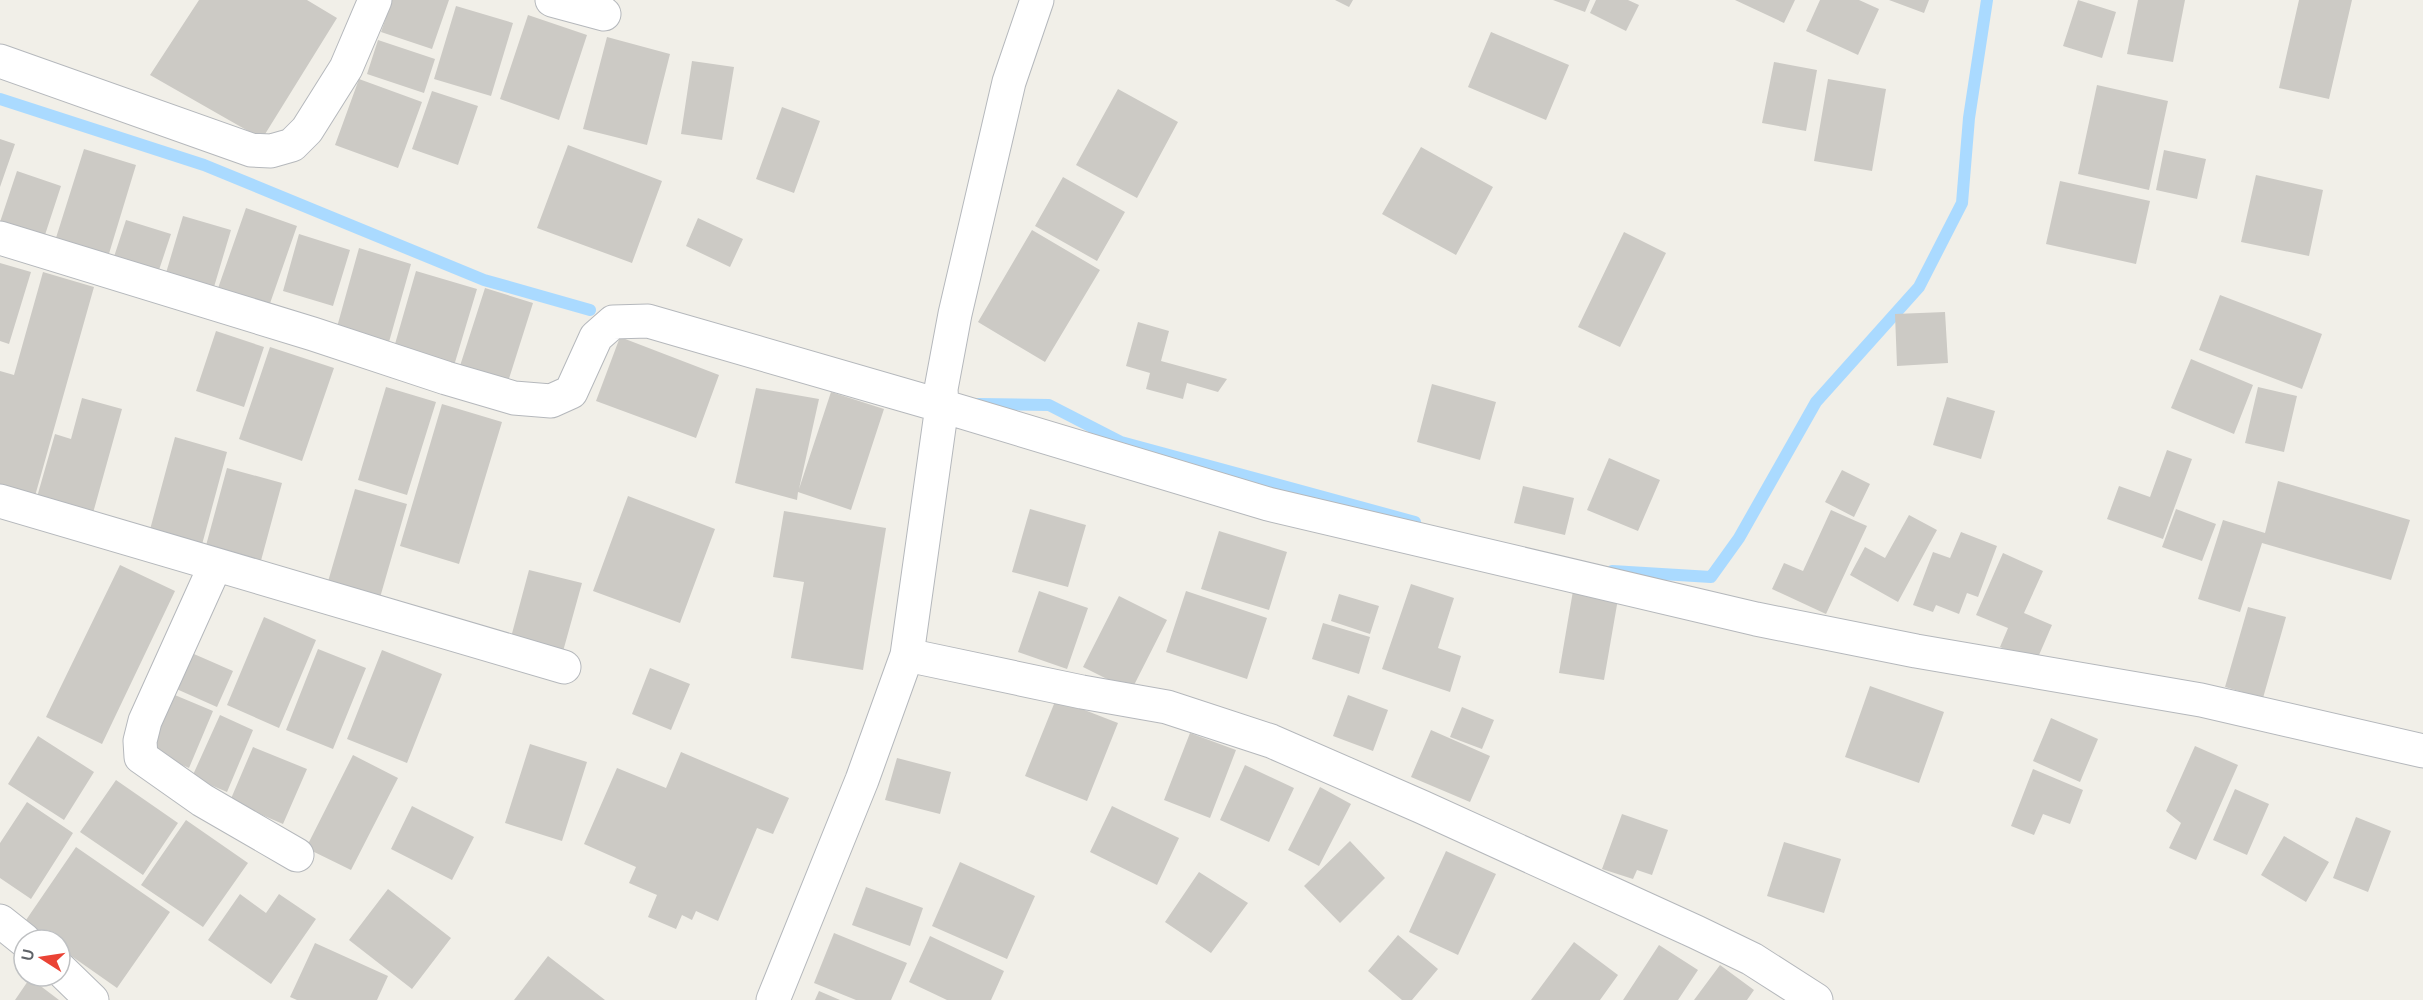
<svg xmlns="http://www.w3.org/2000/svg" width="2423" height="1000" viewBox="0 0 2423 1000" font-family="Cabin,sans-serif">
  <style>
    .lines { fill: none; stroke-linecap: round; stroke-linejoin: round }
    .stream { stroke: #aadaff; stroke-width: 12 }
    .building { fill: #cccac5 }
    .minor-casing { stroke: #b5b8bc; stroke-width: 35 }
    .minor { stroke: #fff; stroke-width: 33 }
  </style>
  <rect width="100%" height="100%" fill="#f1efe8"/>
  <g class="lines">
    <path class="stream" d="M0,99L204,165L484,280L590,310
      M978,404L1049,405L1121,442L1415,522
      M1612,571L1711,577L1739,538L1816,402L1919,287L1962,203L1969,118L1987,0"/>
  </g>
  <path class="building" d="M199,0H307L337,18L262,139L150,75Z
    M392,0H449L432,49L381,32Z
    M1335,0H1353L1349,7Z
    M1553,0H1590L1585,12Z
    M1596,0H1628L1639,5L1626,31L1590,13Z
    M1735,0H1795L1784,23Z
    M1820,0H1859L1879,9L1858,55L1806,31Z
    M1889,0H1929L1924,13Z
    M2078,0L2116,12L2102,58L2063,46Z
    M2138,0H2185L2173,62L2127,54Z
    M2299,0H2352L2329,99L2279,88Z
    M456,6L513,23L491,96L434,79Z
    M528,15L587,35L559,120L500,99Z
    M1491,32L1569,65L1546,120L1468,87Z
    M607,37L670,54L647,145L583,129Z
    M378,40L435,59L424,93L367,74Z
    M692,61L734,67L722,140L681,134Z
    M1774,62L1817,70L1806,131L1762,123Z
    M359,79L422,102L398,168L335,145Z
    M1828,79L1886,89L1872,171L1814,161Z
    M2097,85L2168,101L2149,190L2078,174Z
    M1118,89L1178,122L1137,198L1076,165Z
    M432,91L478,106L458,165L412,149Z
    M782,107L820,121L794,193L756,179Z
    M0,139L15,144L0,187Z
    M568,145L662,181L632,263L537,228Z
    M1421,147L1493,187L1456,255L1382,214Z
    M84,149L136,165L108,257L55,241Z
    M2164,150L2206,159L2197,199L2156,190Z
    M17,171L61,186L43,241L0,222Z
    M2256,175L2323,190L2309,256L2241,242Z
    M1063,177L1125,212L1097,261L1035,226Z
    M2060,181L2150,201L2136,264L2046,244Z
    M246,208L297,226L267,312L216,294Z
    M183,216L231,230L211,297L163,283Z
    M698,218L743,239L730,267L686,246Z
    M126,220L171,234L156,279L111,266Z
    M1032,230L1100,270L1045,362L978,322Z
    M1624,232L1666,253L1620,347L1578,327Z
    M299,234L350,250L333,306L283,291Z
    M359,248L411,264L389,342L337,327Z
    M0,263L31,272L9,344L0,341Z
    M416,271L477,289L453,369L393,351Z
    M43,272L94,287L35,496L0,486V371L14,375Z
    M485,288L533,303L507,385L459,369Z
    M2220,295L2322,334L2302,389L2199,350Z
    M1945,312L1948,363L1897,366L1895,314Z
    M1138,322L1169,331L1161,361L1227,379L1218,392L1187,383L1183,399L1146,389L1150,373L1126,366Z
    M216,331L264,347L244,407L196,391Z
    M620,337L719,375L696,438L596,401Z
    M270,347L334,368L302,461L239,439Z
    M2191,359L2253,385L2234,434L2171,408Z
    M1432,384L1496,402L1480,460L1417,442Z
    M386,387L436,402L407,495L358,480Z
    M2258,387L2297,396L2284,452L2245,443Z
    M756,388L819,399L799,489L831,392L884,409L851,510L798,492L797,500L735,483Z
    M1947,397L1995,411L1981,459L1933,445Z
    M82,398L122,409L93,513L37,497L55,434L71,439Z
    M442,404L502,422L459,564L400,546Z
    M175,437L227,452L200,552L148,537Z
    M2167,450L2192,459L2163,539L2107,519L2119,486L2150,497Z
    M1609,458L1660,480L1638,531L1587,510Z
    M227,468L282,483L259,568L204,553Z
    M1842,470L1870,484L1854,517L1825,502Z
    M2278,481L2410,520L2391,580L2262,543L2240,612L2198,599L2223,520L2265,533Z
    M1523,486L1574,498L1565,535L1514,523Z
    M355,489L407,504L379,601L327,585Z
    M628,496L715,529L680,623L593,591Z
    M1030,509L1086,525L1068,587L1012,572Z
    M2176,509L2216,524L2202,561L2162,547Z
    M1831,510L1867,526L1826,614L1772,589L1784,563L1803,571Z
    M784,511L886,528L863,670L791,658L804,582L773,577Z
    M1909,515L1937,530L1898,602L1850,575L1865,547L1885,558Z
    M1219,531L1287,552L1269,610L1201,589Z
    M1961,532L1997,546L1978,597L1967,593L1959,614L1936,605L1933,612L1913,605L1933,552L1950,558Z
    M2003,553L2043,571L2024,613L2052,625L2036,662L2000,647L2008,628L1976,615Z
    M120,565L175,591L102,744L46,717Z
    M529,570L582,583L562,655L510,641Z
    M1411,584L1454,598L1438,648L1461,656L1450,692L1382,669Z
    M1574,585L1619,593L1604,680L1559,673Z
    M1039,591L1088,608L1067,669L1018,652Z
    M1186,591L1267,618L1247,679L1166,652Z
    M1339,594L1379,606L1370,634L1331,621Z
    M1119,596L1167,620L1131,691L1083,667Z
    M2248,607L2286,617L2263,698L2225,687Z
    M264,617L316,640L279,728L227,705Z
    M1323,623L1370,637L1359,674L1312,659Z
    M318,649L366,668L333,749L286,730Z
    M382,650L442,674L407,763L347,739Z
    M187,651L233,671L217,707L172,687Z
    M650,668L690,684L671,730L632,714Z
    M1870,686L1944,712L1919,783L1845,757Z
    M170,693L213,711L189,768L146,749Z
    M1348,695L1388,710L1373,751L1333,736Z
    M1056,699L1118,723L1087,801L1025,776Z
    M1462,707L1494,720L1482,749L1450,737Z
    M220,715L253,730L227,792L192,777Z
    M2051,718L2098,739L2080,782L2033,761Z
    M1431,730L1490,756L1470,802L1411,777Z
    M1190,733L1236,750L1210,818L1164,800Z
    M38,736L94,772L64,820L8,784Z
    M530,744L587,762L562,841L505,823Z
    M2195,746L2238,765L2196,860L2169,848L2181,823L2166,811Z
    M253,747L307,769L283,824L230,801Z
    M681,752L789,798L773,834L757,828L718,921L696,911L692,920L682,915L676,929L648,917L657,895L629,883L636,867L584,844L617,768L666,788Z
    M353,755L398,778L351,870L306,848Z
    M897,758L951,772L940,814L885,800Z
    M1245,765L1294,788L1269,842L1220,820Z
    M2033,769L2083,790L2070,824L2043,814L2034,835L2011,826Z
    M116,780L178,823L143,875L80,832Z
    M1320,787L1351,804L1319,866L1288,850Z
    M2235,789L2269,804L2247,855L2213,840Z
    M27,802L73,833L31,899L0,878V843Z
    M412,806L474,837L452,880L391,849Z
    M1112,806L1179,838L1157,885L1090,852Z
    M1622,814L1668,830L1652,875L1637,870L1633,879L1602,869Z
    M2356,817L2391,831L2368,892L2333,878Z
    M186,820L248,863L203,927L141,885Z
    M2284,836L2329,862L2306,902L2261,875Z
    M1350,841L1385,878L1340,923L1304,886Z
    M1784,842L1841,859L1824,913L1767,896Z
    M76,847L170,912L117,988L60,948V940H48L24,923Z
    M1446,851L1496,874L1458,955L1409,932Z
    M960,862L1035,896L1007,959L932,926Z
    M1199,872L1248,903L1211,953L1165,922Z
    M866,887L923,908L910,946L852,925Z
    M388,889L451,938L412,989L349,940Z
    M240,894L266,913L279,894L316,919L271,984L208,940Z
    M834,933L907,963L891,1000H856L814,983Z
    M1398,935L1438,969L1412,1000H1402L1368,971Z
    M930,936L1004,971L991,1000H947L909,982Z
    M1574,942L1618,975L1600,1000H1531Z
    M315,943L388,976L377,1000H297L290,997Z
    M1659,945L1698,970L1678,1000H1623Z
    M548,956L605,1000H514Z
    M1720,965L1754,990L1747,1000H1694Z
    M30,978L59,1000H15Z
    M819,991L840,1000H815Z"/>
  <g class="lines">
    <g class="minor-casing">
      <path id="minor" d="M552,0L604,14
        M0,61L251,150L271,151L292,145L307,130L346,68L375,0
        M0,238L313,334L446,378L514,398L551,401L571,392L596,337L613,322L648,321L942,406L1268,504L1756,619L1916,651L2201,700L2423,751
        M0,501L564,667
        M215,566L145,721L140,741L141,757L202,800L297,855
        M907,655L1082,692L1167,707L1271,741L1422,807L1696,932L1752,959L1816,1000
        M0,921L24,940
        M60,969L92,1000
        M773,1000L862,780L907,655L942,406L941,389L955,314L1009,82L1037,0"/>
    </g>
    <use href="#minor" class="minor"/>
  </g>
  <g transform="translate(42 958) rotate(282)"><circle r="28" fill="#ffffff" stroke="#bfc1c3" stroke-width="1.5"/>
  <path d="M0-4.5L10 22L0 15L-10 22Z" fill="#ea4335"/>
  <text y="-9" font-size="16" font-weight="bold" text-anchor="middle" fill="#5f6368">U</text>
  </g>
</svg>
